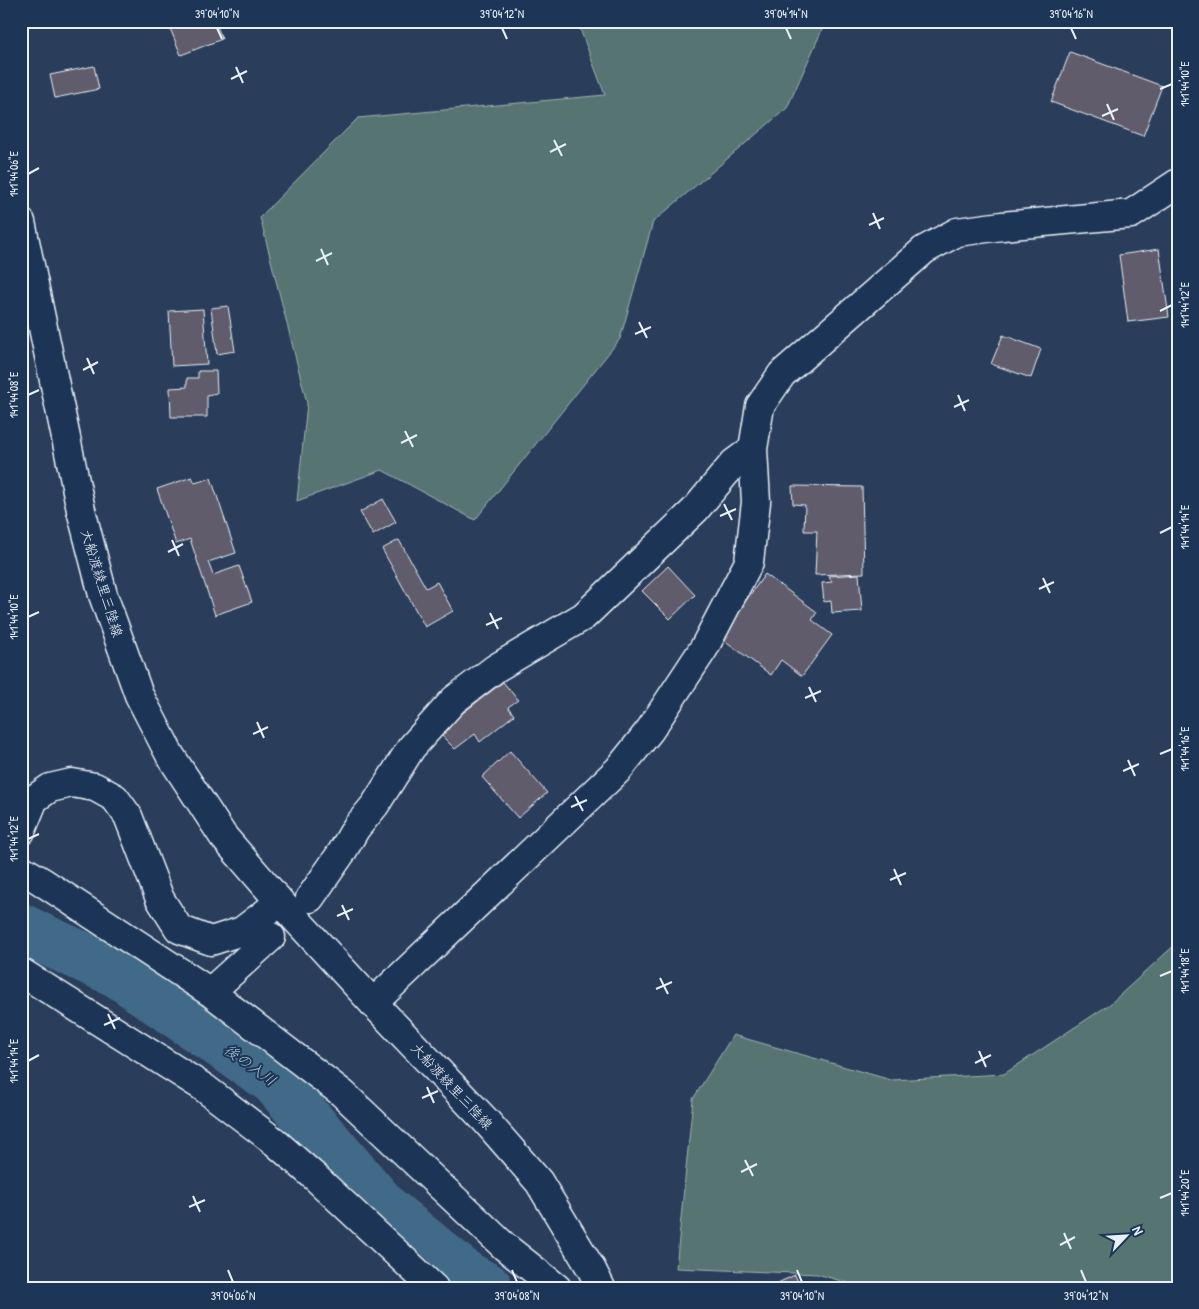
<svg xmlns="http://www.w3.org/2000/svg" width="1199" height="1309" viewBox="0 0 1199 1309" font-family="'Patrick Hand','Klee One',sans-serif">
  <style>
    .green { fill: #577472; stroke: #a0b2b5 }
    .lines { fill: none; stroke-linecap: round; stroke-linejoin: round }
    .river { stroke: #406a87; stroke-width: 50 }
    .building { fill: #605c6c; stroke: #e8f1f8 }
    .minor-casing { stroke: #e8f1f8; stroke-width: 31 }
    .primary-casing { stroke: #e8f1f8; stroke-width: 31 }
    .minor { stroke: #1d3557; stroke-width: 28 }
    .primary { stroke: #1d3557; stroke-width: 28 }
    .ticks { fill: none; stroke: #e8f1f8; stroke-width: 2 }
    .labels { text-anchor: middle; stroke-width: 4; stroke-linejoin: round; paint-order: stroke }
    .street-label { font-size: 14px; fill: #e8f1f8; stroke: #1d3557 }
    .water-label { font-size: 15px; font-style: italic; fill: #adc2d0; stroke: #1d3557 }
    .neatline { fill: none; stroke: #e8f1f8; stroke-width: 2 }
    .ticks-label { font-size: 12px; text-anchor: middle; fill: #e8f1f8 }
  </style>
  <rect width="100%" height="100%" fill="#2a3d5b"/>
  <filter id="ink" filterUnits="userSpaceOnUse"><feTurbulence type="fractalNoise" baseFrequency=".02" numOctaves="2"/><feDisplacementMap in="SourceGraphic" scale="10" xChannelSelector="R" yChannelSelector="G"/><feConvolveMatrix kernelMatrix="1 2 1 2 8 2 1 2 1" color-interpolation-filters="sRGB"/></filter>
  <g filter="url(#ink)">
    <path class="green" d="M577,21H826L787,108L653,222L620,339L475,520L382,470L297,501L307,403L260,217L358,118L605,95Z
      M1178,942V1288H866L817,1274L676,1268L693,1099L733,1035L891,1080L1004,1074L1110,1004Z"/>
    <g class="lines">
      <path class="river" d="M21,928L39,937L118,973L274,1080L385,1209L466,1276L488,1288"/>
    </g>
    <path class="building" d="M167,21H215L222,39L181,55Z
      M1070,52L1162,86L1143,136L1051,102Z
      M94,66L99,89L55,98L50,75Z
      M1159,249L1169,317L1128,322L1119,255Z
      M228,306L235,351L217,354L211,308Z
      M203,309L207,364L172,366L169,311Z
      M1003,335L1041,349L1031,378L991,364Z
      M198,371H216L217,393L207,395V417H171L170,388L187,387V378H198Z
      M192,477L195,483L211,478L236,553L208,562L213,575L239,566L252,602L215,615L190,539L176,544L157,489Z
      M792,486L862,487L864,573L815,575L817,531H804L805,505L793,504Z
      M383,499L396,522L373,535L360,512Z
      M399,540L426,588L437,582L453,611L425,627L382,549Z
      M668,566L695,595L670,619L642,591Z
      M765,574L817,612L812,620L832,635L802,676L781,660L771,675L720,637Z
      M859,574L862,611L832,613L831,601L824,602L822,583L832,582L829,576Z
      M503,682L518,700L508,707L514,715L480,742L475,734L455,749L438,732Z
      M510,751L547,793L518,818L482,777Z
      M795,1275L801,1288H772L771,1286Z"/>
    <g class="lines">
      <g class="minor-casing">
        <path id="minor" d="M21,869L41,881L210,992L342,1093L505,1247L557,1288
          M310,898L342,852L356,828L375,805L411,748L454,700L496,668L584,616L695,510L734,463L753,449
          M21,972L203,1087L275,1142L315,1177L434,1288
          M210,992L271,937
          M373,1003L618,770L650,730L704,648L749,562L756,502L753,449L760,406L782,374L924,250L957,232L1002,226L1131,214L1178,183"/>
      </g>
      <g class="primary-casing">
        <path id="primary" d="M21,222L81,510L103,595L139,695L170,755L223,836L280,902L373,1003L486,1121L539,1182L592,1270L601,1288
          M21,831L34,799L50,788L72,783L95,787L115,798L128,816L160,899L179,929L211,941L242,931L280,902"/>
      </g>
      <use href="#minor" class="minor"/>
      <use href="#primary" class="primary"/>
    </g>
  </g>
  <path class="ticks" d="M217,28L222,39M502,28L507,39M786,28L791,39M1071,28L1076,39M236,67L243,83M231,79L247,71M1160,89L1172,84M1107,104L1114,120M1102,116L1118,109M554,140L562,156M550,152L566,144M28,174L39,168M873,213L880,229M869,225L884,218M321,249L328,265M316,261L332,253M1160,311L1172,305M639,322L647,338M635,334L651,327M87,358L94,374M83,370L98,362M28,395L39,390M958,395L965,411M954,407L969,400M405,431L413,447M401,443L417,435M724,504L732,520M720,516L736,509M1160,533L1172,527M172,540L179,556M168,552L183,544M1043,578L1050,593M1039,589L1054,582M490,613L498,629M28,617L39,612M486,625L502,618M809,687L816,702M805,698L821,691M257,722L264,738M253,734L268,727M1160,754L1172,749M1128,760L1135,776M1123,771L1139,764M575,796L583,811M571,807L587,800M28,839L39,834M894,869L901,885M890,880L906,873M342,905L349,920M337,916L353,909M1160,976L1172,971M660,978L668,994M656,989L672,982M108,1014L115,1029M104,1025L120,1018M979,1051L986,1067M28,1061L39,1055M975,1063L991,1055M427,1087L434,1103M422,1098L438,1091M745,1160L753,1176M741,1172L757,1164M193,1196L200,1212M1160,1198L1172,1193M189,1207L205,1200M1064,1233L1071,1249M1060,1245L1075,1237M228,1270L233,1282M512,1270L517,1282M797,1270L802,1282M1081,1270L1086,1282"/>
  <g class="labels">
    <g class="street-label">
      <text transform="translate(102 583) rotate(73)" y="5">大船渡綾里三陸線</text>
      <text transform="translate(452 1086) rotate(47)" y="5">大船渡綾里三陸線</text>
    </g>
    <g class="water-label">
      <text transform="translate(250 1065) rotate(36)" y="5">後の入川</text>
    </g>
  </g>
  <rect width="1199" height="1309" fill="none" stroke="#1d3557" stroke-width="55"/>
  <g transform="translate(1126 1236) rotate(65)" stroke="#1d3557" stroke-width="4" paint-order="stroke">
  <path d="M0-4L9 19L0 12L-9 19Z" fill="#e8f1f8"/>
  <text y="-8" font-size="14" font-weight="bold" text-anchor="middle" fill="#e8f1f8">N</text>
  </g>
  <rect x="28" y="28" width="1144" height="1254" class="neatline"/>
  <g class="ticks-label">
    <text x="217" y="18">39°04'10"N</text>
    <text x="502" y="18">39°04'12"N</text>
    <text x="786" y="18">39°04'14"N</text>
    <text x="1071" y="18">39°04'16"N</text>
    <text transform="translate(1185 84) rotate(-90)" y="4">141°44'10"E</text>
    <text transform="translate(14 174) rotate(-90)" y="4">141°44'06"E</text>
    <text transform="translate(1185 305) rotate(-90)" y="4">141°44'12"E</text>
    <text transform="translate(14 395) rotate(-90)" y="4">141°44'08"E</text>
    <text transform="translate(1185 527) rotate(-90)" y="4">141°44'14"E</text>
    <text transform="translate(14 617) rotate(-90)" y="4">141°44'10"E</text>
    <text transform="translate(1185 749) rotate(-90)" y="4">141°44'16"E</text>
    <text transform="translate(14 839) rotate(-90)" y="4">141°44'12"E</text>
    <text transform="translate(1185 971) rotate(-90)" y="4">141°44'18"E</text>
    <text transform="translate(14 1061) rotate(-90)" y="4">141°44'14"E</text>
    <text transform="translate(1185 1193) rotate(-90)" y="4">141°44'20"E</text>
    <text x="233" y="1300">39°04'06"N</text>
    <text x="517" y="1300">39°04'08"N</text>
    <text x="802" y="1300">39°04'10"N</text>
    <text x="1086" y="1300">39°04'12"N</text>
  </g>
</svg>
